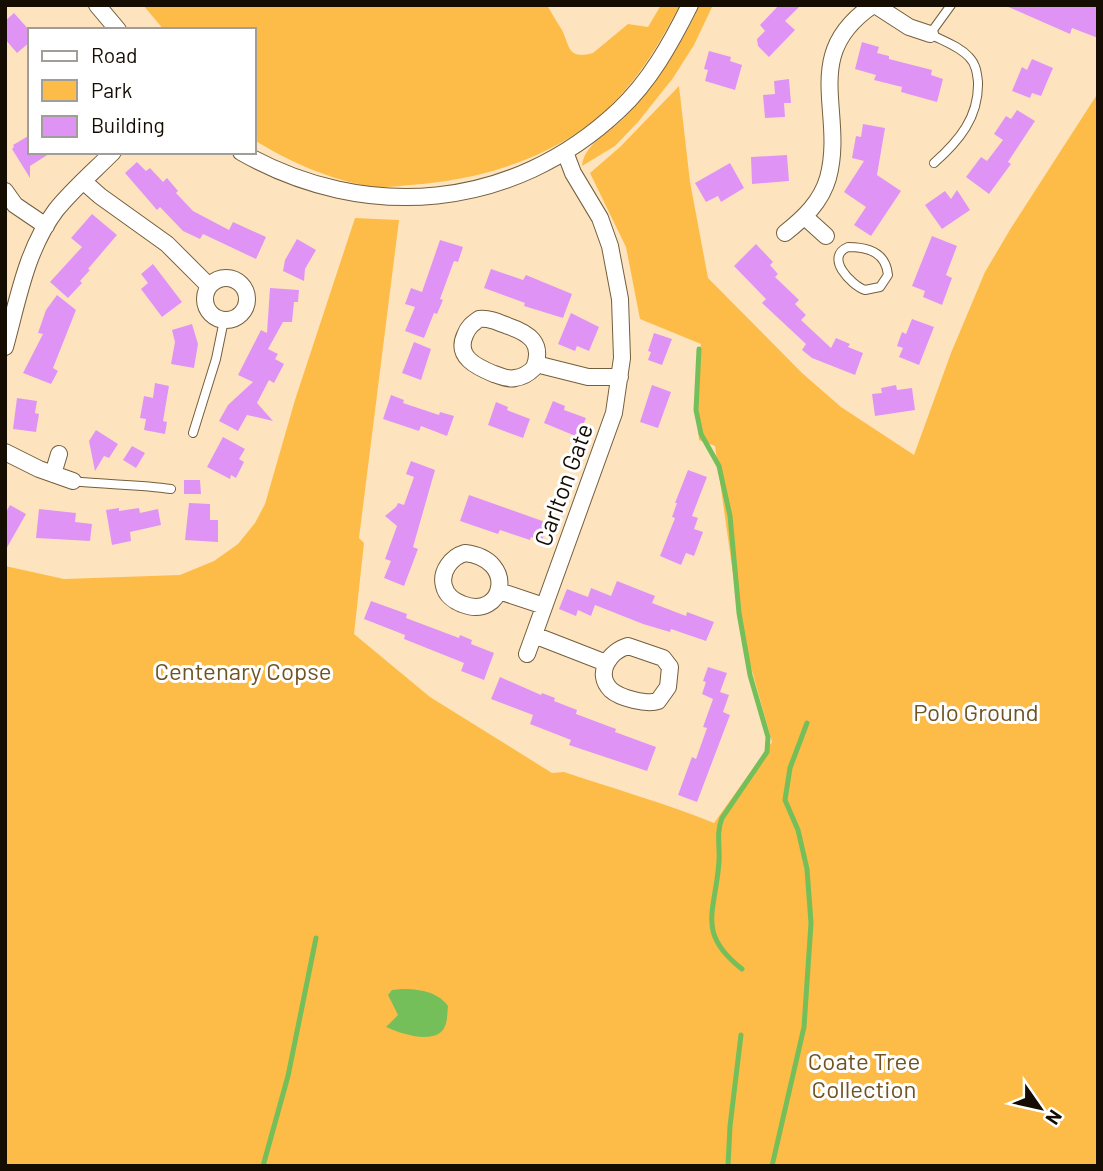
<svg xmlns="http://www.w3.org/2000/svg" width="1103" height="1171" viewBox="0 0 1103 1171" font-family="Barlow,sans-serif">
  <style>
    .green { fill: #fdbc47 }
    .water { fill: #74bf5a }
    .lines { fill: none; stroke-linecap: round; stroke-linejoin: round }
    .stream { stroke: #74bf5a; stroke-width: 5 }
    .building { fill: #df94f5 }
    .service-casing { stroke: #745e3d; stroke-width: 10 }
    .minor-casing { stroke: #745e3d; stroke-width: 18 }
    .service { stroke: #fff; stroke-width: 8 }
    .minor { stroke: #fff; stroke-width: 16 }
    .labels { text-anchor: middle; stroke-width: 6; stroke-linejoin: round; paint-order: stroke }
    .street-label { font-size: 24px; fill: #150d02; stroke: #fff }
    .park-label { font-size: 24px; fill: #6f5323; stroke: #fff }
  </style>
  <rect width="100%" height="100%" fill="#fde4be"/>
  <path class="green" d="M143,5H547C552,14 557,22 562,30C570,46 567,60 593,53L628,24L648,27L661,5H680C661,40 642,74 614,102C562,156 483,180 410,185C398,186 384,188 373,187C330,180 290,162 254,140V30H164Z
    M700,5H713L694,45L673,78L638,122L615,146L582,166C584,144 610,132 624,118C657,84 680,47 700,5Z
    M679,86L690,182L708,278L802,373L841,407L914,455L951,353L985,272L1011,228L1098,93V1166H5V566L64,579L180,575L214,561L238,544L255,523L265,504L295,400L355,218L399,220L359,538L364,543L354,634L430,697L552,773L564,772C614,789 665,803 714,823L772,742L746,649L735,588L715,446L699,440L695,388L701,344L640,319L626,247L590,173L620,147Z"/>
  <path class="water" d="M402,989C418,989 437,991 448,1006C447,1014 448,1026 441,1032C428,1043 399,1033 386,1027L398,1015L388,995L392,990Z"/>
  <g class="lines">
    <path class="stream" d="M699,349L696,410L701,434L719,466L730,516L739,613L750,675L768,737L767,752L722,818C716,833 720,846 719,861C716,911 695,932 742,969
      M263,1166L288,1076L316,938
      M728,1166L730,1126L741,1035
      M772,1166L804,1027L811,923L807,869L798,830L785,800L790,768L807,723"/>
  </g>
  <path class="building" d="M779,5H801L785,21L795,30L769,57L758,46L757,39L765,31L760,25Z
    M1004,5H1098V38L1072,28L1070,34Z
    M14,13L30,31V42L17,53L5,39V21Z
    M862,42L879,47L877,53L889,56V59L932,70L931,75L943,79L937,102L901,92L902,87L874,80L876,75L855,69Z
    M709,51L731,57L730,61L742,65L735,90L705,81L708,70L704,69Z
    M1032,59L1053,68L1041,96L1032,93L1030,98L1012,91L1022,67L1027,70Z
    M789,79L791,103H784L785,117L765,118L763,95L775,94L774,81Z
    M1017,110L1035,121L1008,162L1011,164L989,194L966,177L981,157L987,161L1003,140L994,134L1006,116L1011,119Z
    M863,124L885,128L877,175L901,191L871,236L854,225L866,207L844,192L864,161L852,158L856,136L861,137Z
    M30,135V152H52L30,166V178L12,149L14,147L13,145Z
    M787,155L789,181L752,184L751,157Z
    M137,162L146,171L150,168L163,182L167,178L178,191L176,193L193,211L229,230L233,222L266,237L256,259L203,234L200,239L183,231L160,207L157,210L125,173Z
    M730,163L744,188L721,202L718,196L706,202L695,183Z
    M957,190L970,210L942,229L925,205L945,191L951,199Z
    M92,214L117,235L88,269L90,270L80,281L82,283L68,298L50,282L82,247L71,238Z
    M932,236L957,246L946,275L952,278L942,305L923,297L925,291L912,286Z
    M297,239L316,250L305,269L304,281L283,271L285,260Z
    M440,240L463,247L458,262L454,261L440,299L443,300L437,314L434,313L424,338L405,331L415,307L405,304L411,288L422,292Z
    M756,244L773,262L770,265L778,274L775,277L799,300L795,304L806,315L801,320L831,348L836,338L850,344L848,347L863,353L855,375L812,358L802,350L806,344L762,303L766,299L734,266Z
    M153,264L182,302L162,317L141,289L148,283L141,274Z
    M491,269L523,280L526,275L572,294L563,318L524,306L525,303L484,288Z
    M270,288L299,290L298,302H294L292,322H283L268,349L278,354L275,359L284,364L274,383L269,380L257,403L273,421L247,415L238,431L219,421L228,405L253,382L238,375L261,330L267,333Z
    M57,295L76,310L53,368L58,371L51,384L23,373L43,334L38,333L46,310Z
    M571,313L599,327L589,351L577,346L575,351L558,344Z
    M912,319L934,327L919,365L899,357L903,348L897,346L902,332L906,334Z
    M192,324L198,344L194,368L171,364L175,342L172,330Z
    M654,333L672,339L662,365L648,360L651,352L648,351Z
    M414,342L431,349L421,380L402,373Z
    M155,383L169,386L163,421L167,422L165,434L144,430L146,419L140,418L144,396L153,398Z
    M652,385L671,392L658,428L640,422Z
    M896,385L897,390L912,388L915,410L875,416L872,394L882,393L881,388Z
    M391,395L404,400L403,403L439,415L440,412L454,416L447,436L421,426L419,431L383,419Z
    M17,398L37,401L35,413L39,414L36,432L13,429Z
    M553,401L565,406L564,410L586,418L578,437L544,423Z
    M496,402L508,407L507,410L530,419L523,438L488,425Z
    M96,430L118,444L109,458L104,456L95,471L89,441Z
    M223,437L245,449L239,459L244,462L236,478L231,475L230,479L207,467Z
    M132,446L145,453L136,468L123,460Z
    M411,461L435,470L413,547L418,549L404,586L384,578L391,561L385,559L397,526L385,516L396,507L398,503L404,505L414,477L406,474Z
    M688,470L707,477L692,516L698,518L694,529L703,532L694,556L686,553L681,565L660,556L675,518L672,517L677,503H675Z
    M184,480H200L201,494H184Z
    M469,495L548,523L542,541L531,537L530,540L500,530L498,534L460,521Z
    M189,503L210,504V520H218V542L185,540Z
    M10,505L26,514L5,551V514Z
    M119,508V511L139,508L140,513L158,509L161,525L130,532L131,541L112,545L106,510Z
    M39,509L76,513L75,522L92,524L90,541L36,538Z
    M617,581L655,596L652,603L686,616L687,612L714,622L706,641L671,629L670,632L643,624L595,605L591,616L578,610L576,616L559,609L567,589L588,597L591,588L611,596Z
    M371,601L407,614L406,618L459,638L460,635L472,640L471,644L494,653L484,680L461,671L464,663L404,639L405,635L364,619Z
    M708,667L727,673L720,692L729,695L723,712L730,715L697,802L678,795L692,757L696,759L707,728L703,727L713,699L702,694L706,682L703,681Z
    M500,677L541,695L542,693L555,698L554,701L577,710L576,714L616,729L615,732L656,747L647,771L569,745L571,740L530,724L533,715L491,699Z"/>
  <g class="lines">
    <g class="service-casing">
      <path id="service" d="M934,163C959,141 979,117 978,82C977,73 976,64 969,57C959,46 943,41 930,34L951,5
        M848,247C869,247 886,253 888,275L880,287L865,290C851,285 824,257 848,247Z
        M193,433L216,359L224,320
        M73,481C106,485 138,484 171,489"/>
    </g>
    <g class="minor-casing">
      <path id="minor" d="M97,5L118,30
        M875,5L909,27L930,34
        M241,152C366,223 512,211 619,110C650,81 671,43 690,5
        M83,181L100,196L167,244L209,286
        M5,191L15,205L46,226
        M805,217L826,236
        M785,233C804,218 821,202 828,178C846,112 799,55 873,5
        M205 299a21 21 0 1 1 42 0a21 21 0 1 1-42 0Z
        M479,319C490,318 498,322 508,326C529,333 544,343 534,368C529,373 523,377 515,378C508,380 501,376 494,374C477,367 455,357 465,335C468,327 472,324 479,319Z
        M5,347C18,300 26,250 56,210C73,189 94,171 113,152
        M536,364L588,377H620
        M5,452L39,469L73,481
        M53,474L59,454
        M465,553C518,559 504,621 462,604C454,601 446,595 444,586C440,572 451,557 465,553Z
        M499,591L544,606
        M534,635L606,663
        M628,646L663,658L670,667L668,687L658,701C647,705 620,698 611,690C594,673 610,651 628,646Z
        M527,654L614,413L622,358L620,299L610,246L600,218L573,173L565,152"/>
    </g>
    <use href="#service" class="service"/>
    <use href="#minor" class="minor"/>
  </g>
  <g class="labels">
    <g class="street-label">
      <text transform="translate(564 485) rotate(-70)" y="8">Carlton Gate</text>
    </g>
    <g class="park-label">
      <text x="243" y="680">Centenary Copse</text>
      <text x="976" y="721">Polo Ground</text>
      <text x="864" y="1070">Coate Tree<tspan x="864" dy="28">Collection</tspan></text>
    </g>
  </g>
  <rect width="1103" height="1171" fill="none" stroke="#150d02" stroke-width="14"/>
  <rect x="28" y="28" width="228" height="126" fill="#ffffff" stroke="#a19e9a" stroke-width="2"/>
  <rect x="42" y="51" width="35" height="10" fill="#ffffff" stroke="#a19e9a" stroke-width="2"/>
  <text x="91" y="63" font-size="21" fill="#150d02">Road</text>
  <rect x="42" y="80" width="35" height="21" fill="#fdbc47" stroke="#a19e9a" stroke-width="2"/>
  <text x="91" y="98" font-size="21" fill="#150d02">Park</text>
  <rect x="42" y="116" width="35" height="21" fill="#df94f5" stroke="#a19e9a" stroke-width="2"/>
  <text x="91" y="133" font-size="21" fill="#150d02">Building</text>
  <g transform="translate(1040 1108) rotate(124)" stroke="#ffffff" stroke-width="5" paint-order="stroke">
  <path d="M0-5L12 26L0 18L-12 26Z" fill="#150d02"/>
  <text y="-10" font-size="19" font-weight="bold" text-anchor="middle" fill="#150d02">N</text>
  </g>
</svg>
